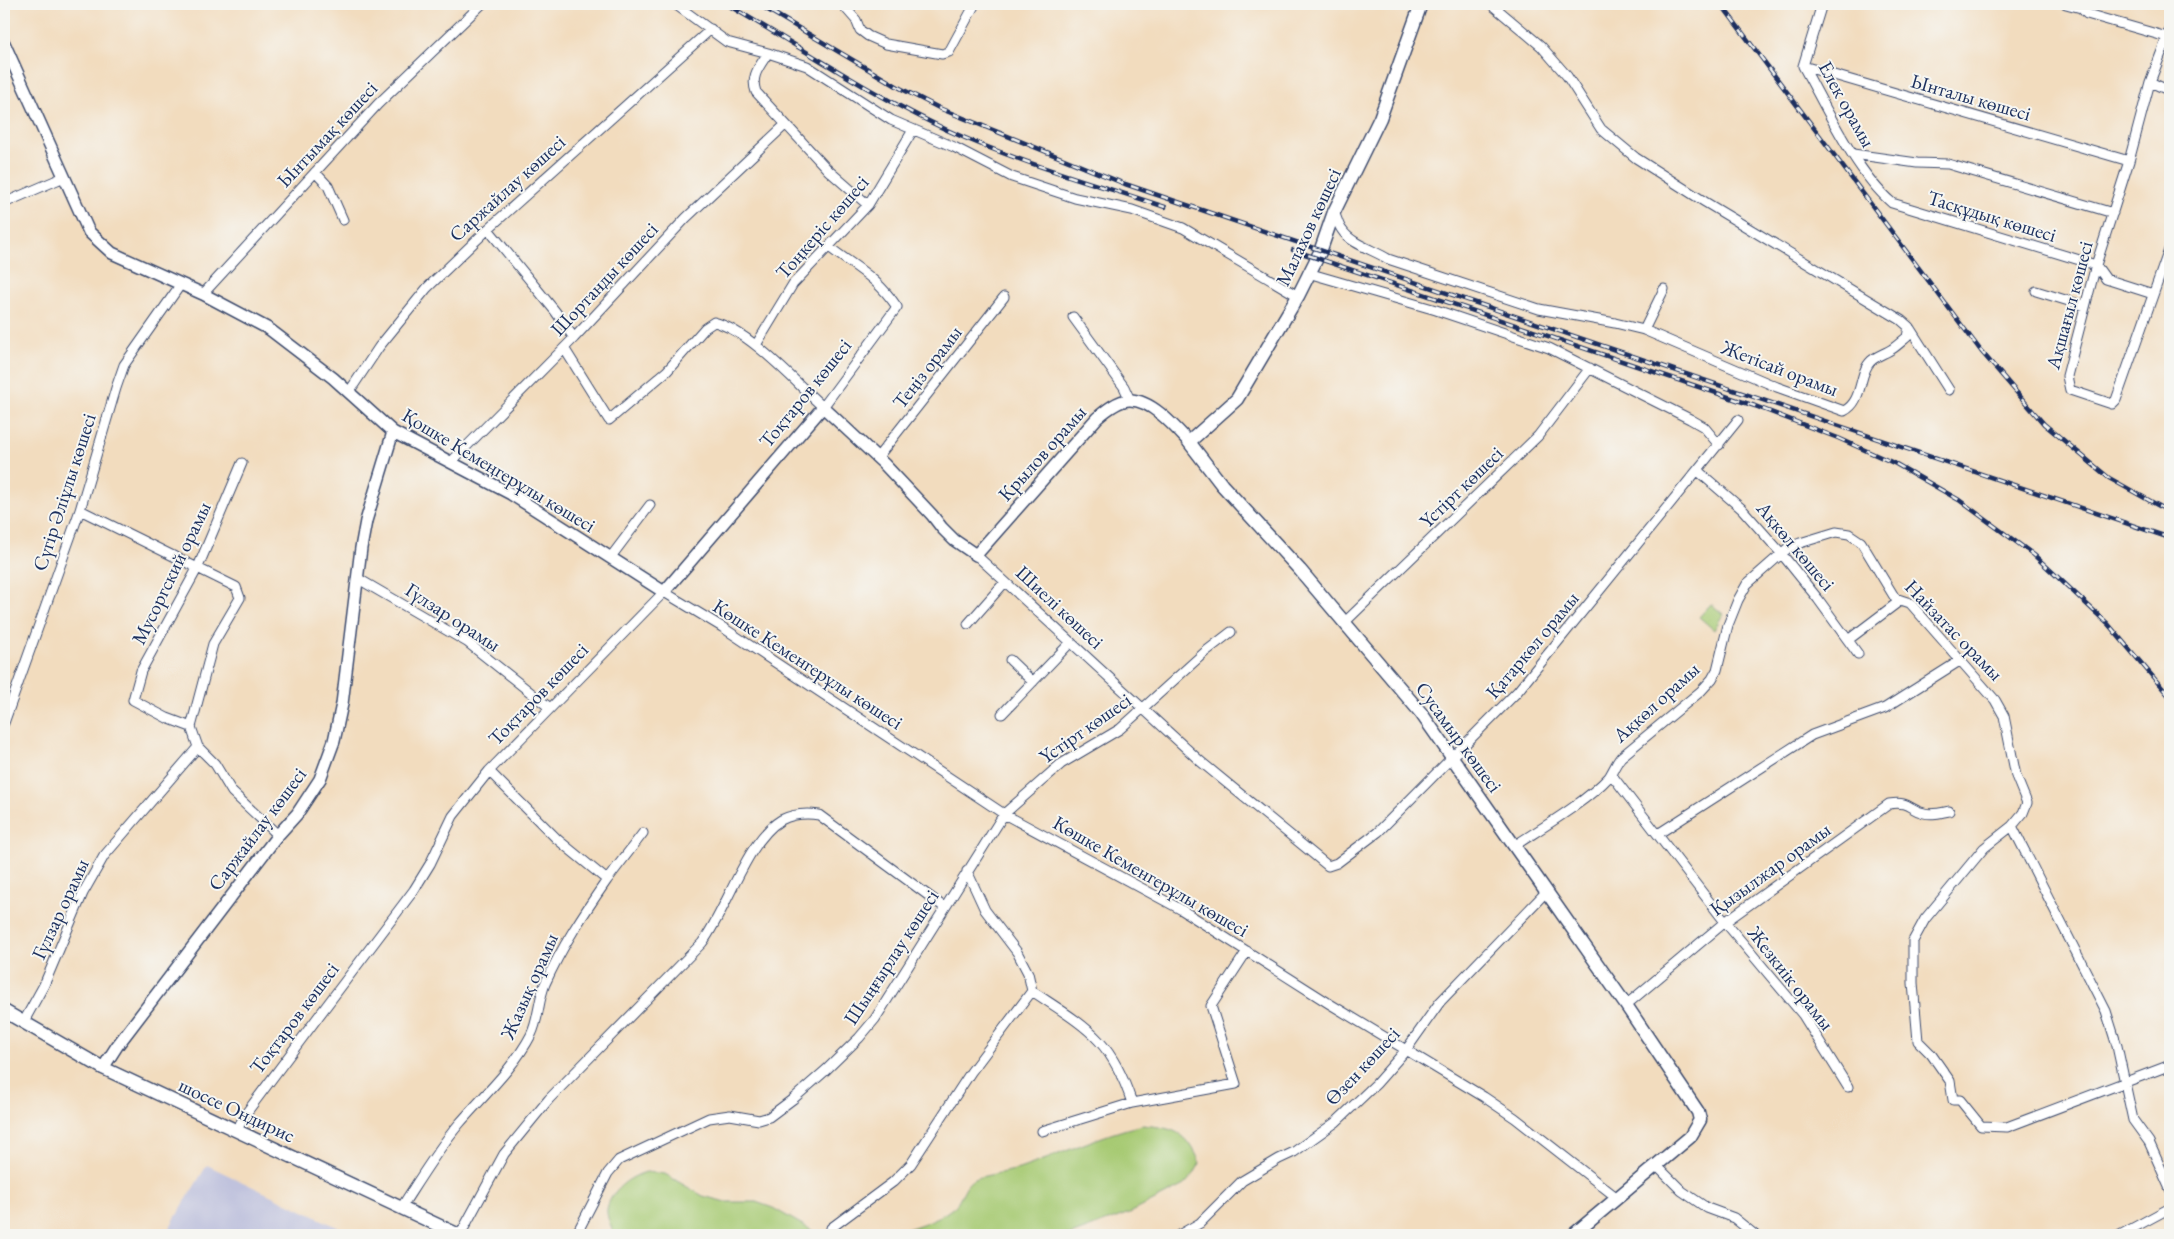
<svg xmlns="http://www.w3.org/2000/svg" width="2174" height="1239" viewBox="0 0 2174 1239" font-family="'EB Garamond',serif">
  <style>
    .industrial { fill: #c0c2dd }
    .green { fill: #a7ca73; stroke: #617c68 }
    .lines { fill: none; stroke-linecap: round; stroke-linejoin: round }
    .minor-casing { stroke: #3b496c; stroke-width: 11 }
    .tertiary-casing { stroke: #3b496c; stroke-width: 14 }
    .secondary-casing { stroke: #3b496c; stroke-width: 15 }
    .minor { stroke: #fff; stroke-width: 9 }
    .tertiary { stroke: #fff; stroke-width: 11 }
    .secondary { stroke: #fff; stroke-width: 12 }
    .rail-casing { stroke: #1b2f5e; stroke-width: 4.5 }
    .rail { stroke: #f6f6f2; stroke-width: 2.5; stroke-dasharray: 8; stroke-linecap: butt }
    .labels { text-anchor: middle; stroke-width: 4; stroke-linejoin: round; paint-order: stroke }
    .street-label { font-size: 20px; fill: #1b2f5e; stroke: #f6f6f2 }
  </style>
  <rect width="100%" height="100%" fill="#f6f6f2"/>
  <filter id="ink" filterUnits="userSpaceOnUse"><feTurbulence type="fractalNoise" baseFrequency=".02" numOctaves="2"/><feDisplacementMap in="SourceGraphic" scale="10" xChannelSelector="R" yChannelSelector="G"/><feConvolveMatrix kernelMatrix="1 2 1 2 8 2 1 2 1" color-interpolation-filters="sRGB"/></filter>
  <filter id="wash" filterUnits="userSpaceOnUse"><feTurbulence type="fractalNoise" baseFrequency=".0096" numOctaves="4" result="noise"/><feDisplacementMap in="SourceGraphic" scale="20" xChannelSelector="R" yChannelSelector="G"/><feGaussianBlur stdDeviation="1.12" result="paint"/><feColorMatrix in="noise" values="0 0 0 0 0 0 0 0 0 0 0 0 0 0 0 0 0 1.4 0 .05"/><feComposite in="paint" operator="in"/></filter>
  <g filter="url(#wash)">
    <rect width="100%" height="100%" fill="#f2dcbe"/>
    <path class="industrial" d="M207,1165L354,1235H165Z"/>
    <path class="green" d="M1711,604L1723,614L1714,630L1699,617Z
      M1142,1125C1174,1128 1187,1131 1200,1163L1194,1174L1184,1185L1132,1212L1071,1235H892C913,1226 936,1222 954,1207C962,1200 963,1187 971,1181C977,1176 1008,1172 1019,1169C1060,1155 1099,1135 1142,1125Z
      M646,1172L665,1174L703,1196L726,1202H756L773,1208L813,1231L817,1235H615C612,1228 606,1217 607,1209C611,1190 629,1177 646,1172Z"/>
  </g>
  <g filter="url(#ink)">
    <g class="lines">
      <g class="minor-casing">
        <path id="minor" d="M675,4L727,42L768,53C760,66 750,76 756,92L828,170L868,205
          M842,4L856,20L860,30L868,36L886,44L942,54L949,52L975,4
          M1822,4L1803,66C1827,109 1855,171 1892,203L2096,265L2106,279L2153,294
          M2066,4L2081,8L2087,14L2167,37
          M2170,30L2150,82L2129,161L2096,265L2067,376L2070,390L2112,404L2116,400L2170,247
          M768,53L807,66L891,120L954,147L1012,177L1075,198L1132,210L1183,228L1298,296
          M1803,66L2129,161
          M2150,82L2170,91
          M1853,154L1917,163L1948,164L2113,213
          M315,172L328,186L343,220
          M4,203L64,177
          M1334,212C1337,218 1338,225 1342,230C1351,244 1374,250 1388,259L1539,309L1615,323L1644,330L1777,387L1844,411C1864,401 1858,373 1871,361C1876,356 1886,353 1892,349C1897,346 1902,341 1907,337L1909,327L1901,320L1705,202L1636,158L1601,129L1567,76L1541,46L1491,4
          M488,229L555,311L574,338
          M1308,273L1436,310L1549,348L1690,419L1704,427L1719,445
          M2036,291L2085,306
          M203,294L378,104L482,4
          M1073,317L1124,387L1130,400
          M1909,327L1949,390
          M1644,330L1664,289
          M756,345L793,284L868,205L913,130
          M564,348L609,420L667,371L705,328L714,322C750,331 795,382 823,407L897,307C877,277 856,268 829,247
          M349,392L379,347L427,288L488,229L711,29
          M877,458L1004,297
          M452,461L574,338L686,218L785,125
          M1698,471L1742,509L1781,553L1818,599L1858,654
          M80,510L236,587L240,598L213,644L191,727
          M976,555L1200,761L1328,866L1337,863L1378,832L1517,692L1738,420
          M610,558L650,505
          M357,578L467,642L550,708
          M1345,622L1538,436L1590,368
          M968,624L1005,582
          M1848,640L1901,600
          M1010,660L1033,682
          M1002,714L1071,642
          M4,723L80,510L116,388L124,365L181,284
          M191,727L167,718L133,700L141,671L198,567L242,463
          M191,727L198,747L215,764L232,792L278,835
          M1611,774L1725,922L1803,1015L1848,1087
          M2012,826L2106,1011L2117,1046L2133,1120L2149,1142L2170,1189
          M1658,834L1812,735L1885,708L1961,660
          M1514,846C1543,827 1586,802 1609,777C1613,771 1616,763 1621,757L1701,691L1712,679L1717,670L1728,625L1738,600L1747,584L1788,548L1800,543L1836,532L1849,534L1861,542L1895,598L1910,603L1995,700L2004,716L2016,776L2027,803L2023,813L2012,826L1984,848L1925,919L1913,941V983L1918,1041L1931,1054L1950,1081L1953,1100H1960L1981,1126L2007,1127L2168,1066
          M967,871L985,910L1017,952L1028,973L1032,991C1086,1027 1111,1038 1132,1103L1236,1084L1211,1006L1247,951
          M607,880L643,833
          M1626,1005L1725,922L1889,804C1911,801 1907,809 1924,813C1932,815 1940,813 1949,811
          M23,1023L44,985L83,893L104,856L198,747
          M236,1131L247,1112L318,1017L414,890L430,864L453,816L489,771L664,592L722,627L1004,814L1182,910L1330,1004L1484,1097L1515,1118L1616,1197
          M1042,1131L1132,1103
          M1656,1165L1682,1191L1707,1208L1734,1218L1755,1235
          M401,1208C419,1180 437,1150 459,1124C483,1096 514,1068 531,1035C539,1019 538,1001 545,984C562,946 584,913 607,880L557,839L489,771
          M831,1228L893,1182L911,1164L971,1072L1032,991
          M460,1235L504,1154L549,1099L702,943C727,910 746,841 781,820C793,814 806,813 819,815L944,907
          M576,1235L608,1173L619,1160L709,1118L730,1115L759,1120L769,1117L793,1099L826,1070L859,1038L875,1019L1004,814L1061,764L1120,729L1205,652L1231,632
          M1179,1235L1200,1223L1242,1181L1279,1159L1294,1152L1336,1122L1376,1084L1406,1050L1440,1002L1547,891
          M2120,1235L2170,1208"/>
      </g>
      <g class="tertiary-casing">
        <path id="tertiary" d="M4,43L89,232L112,253L203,294L269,329L333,378L393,432L511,494L664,592L823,407L884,464L932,515L942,528L954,540L976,555L1097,418C1105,411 1118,400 1130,400C1152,400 1175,427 1189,442
          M103,1068L117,1046L278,835L297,814L320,779L334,741L342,704L361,548L366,521L393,432"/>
      </g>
      <g class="secondary-casing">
        <path id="secondary" d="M1421,4L1380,118L1334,212L1320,252L1298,296L1237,399L1189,442L1222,485L1300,570L1421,713L1626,1005L1698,1112L1700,1120L1690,1137L1573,1235
          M4,1011L103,1068L459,1235"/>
      </g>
      <use href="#minor" class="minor"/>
      <use href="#tertiary" class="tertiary"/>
      <use href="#secondary" class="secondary"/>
      <g class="rail-casing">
        <path id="rail" d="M726,4C799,46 870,94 947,130C1017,162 1093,183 1165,207
          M758,4L900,88L939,108L1125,184L2170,538
          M1721,4L1981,351L2044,424L2109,478L2170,512
          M1293,250L1755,406L1838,438L1896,464L1959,500L2034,555L2108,624L2170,697"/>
      </g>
      <use href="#rail" class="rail"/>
    </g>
  </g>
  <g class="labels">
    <g class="street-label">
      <text transform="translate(1971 97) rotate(16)" y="7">Ынталы көшесі</text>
      <text transform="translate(1847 104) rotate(61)" y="7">Елек орамы</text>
      <text transform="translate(327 134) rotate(-47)" y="7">Ынтымақ көшесі</text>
      <text transform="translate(507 188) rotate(-42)" y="7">Саржайлау көшесі</text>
      <text transform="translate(1992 216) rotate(17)" y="7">Тасқұдық көшесі</text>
      <text transform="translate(822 227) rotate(-49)" y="7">Тоңкерiс көшесі</text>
      <text transform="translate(1308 227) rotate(-65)" y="7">Малахов көшесі</text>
      <text transform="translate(604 279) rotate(-47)" y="7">Шортанды көшесі</text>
      <text transform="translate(2069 305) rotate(-75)" y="7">Ақшағыл көшесі</text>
      <text transform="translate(927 367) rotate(-52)" y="7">Теңіз орамы</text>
      <text transform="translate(1780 368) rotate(21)" y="7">Жетісай орамы</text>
      <text transform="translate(805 393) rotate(-51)" y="7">Тоқтаров көшесі</text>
      <text transform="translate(1042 453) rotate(-48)" y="7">Крылов орамы</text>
      <text transform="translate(499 470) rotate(31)" y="7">Қошке Кемеңгерұлы көшесі</text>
      <text transform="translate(1461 487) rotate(-44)" y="7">Үстірт көшесі</text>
      <text transform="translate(64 492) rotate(-72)" y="7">Сүгір Әліұлы көшесі</text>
      <text transform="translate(1796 546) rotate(50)" y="7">Ақкөл көшесі</text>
      <text transform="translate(171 573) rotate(-64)" y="7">Мусоргский орамы</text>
      <text transform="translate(1060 607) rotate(43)" y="7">Шиелі көшесі</text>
      <text transform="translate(453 617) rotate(33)" y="7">Гүлзар орамы</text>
      <text transform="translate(1954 630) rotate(46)" y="7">Найзатас орамы</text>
      <text transform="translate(1532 645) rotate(-50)" y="7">Қатаркөл орамы</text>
      <text transform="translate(808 664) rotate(33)" y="7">Көшке Кеменгерұлы көшесі</text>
      <text transform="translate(538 694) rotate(-46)" y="7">Тоқтаров көшесі</text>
      <text transform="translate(1656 702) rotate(-42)" y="7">Ақкөл орамы</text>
      <text transform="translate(1085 728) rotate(-35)" y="7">Үстірт көшесі</text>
      <text transform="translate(1459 737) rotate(54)" y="7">Сусамыр көшесі</text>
      <text transform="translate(257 829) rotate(-53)" y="7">Саржайлау көшесі</text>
      <text transform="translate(1770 869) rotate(-36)" y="7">Қызылжар орамы</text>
      <text transform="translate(1151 876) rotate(30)" y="7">Көшке Кеменгерұлы көшесі</text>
      <text transform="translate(60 909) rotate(-65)" y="7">Гүлзар орамы</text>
      <text transform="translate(891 957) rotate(-57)" y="7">Шыңғырлау көшесі</text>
      <text transform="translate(1791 978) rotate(52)" y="7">Жезкиік орамы</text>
      <text transform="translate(529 986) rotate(-66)" y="7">Жазық орамы</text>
      <text transform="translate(294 1018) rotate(-53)" y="7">Тоқтаров көшесі</text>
      <text transform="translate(1362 1066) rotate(-47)" y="7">Өзен көшесі</text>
      <text transform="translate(237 1110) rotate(25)" y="7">шоссе Ондирис</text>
    </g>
  </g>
  <rect width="2174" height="1239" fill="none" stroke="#f6f6f2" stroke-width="20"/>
</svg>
